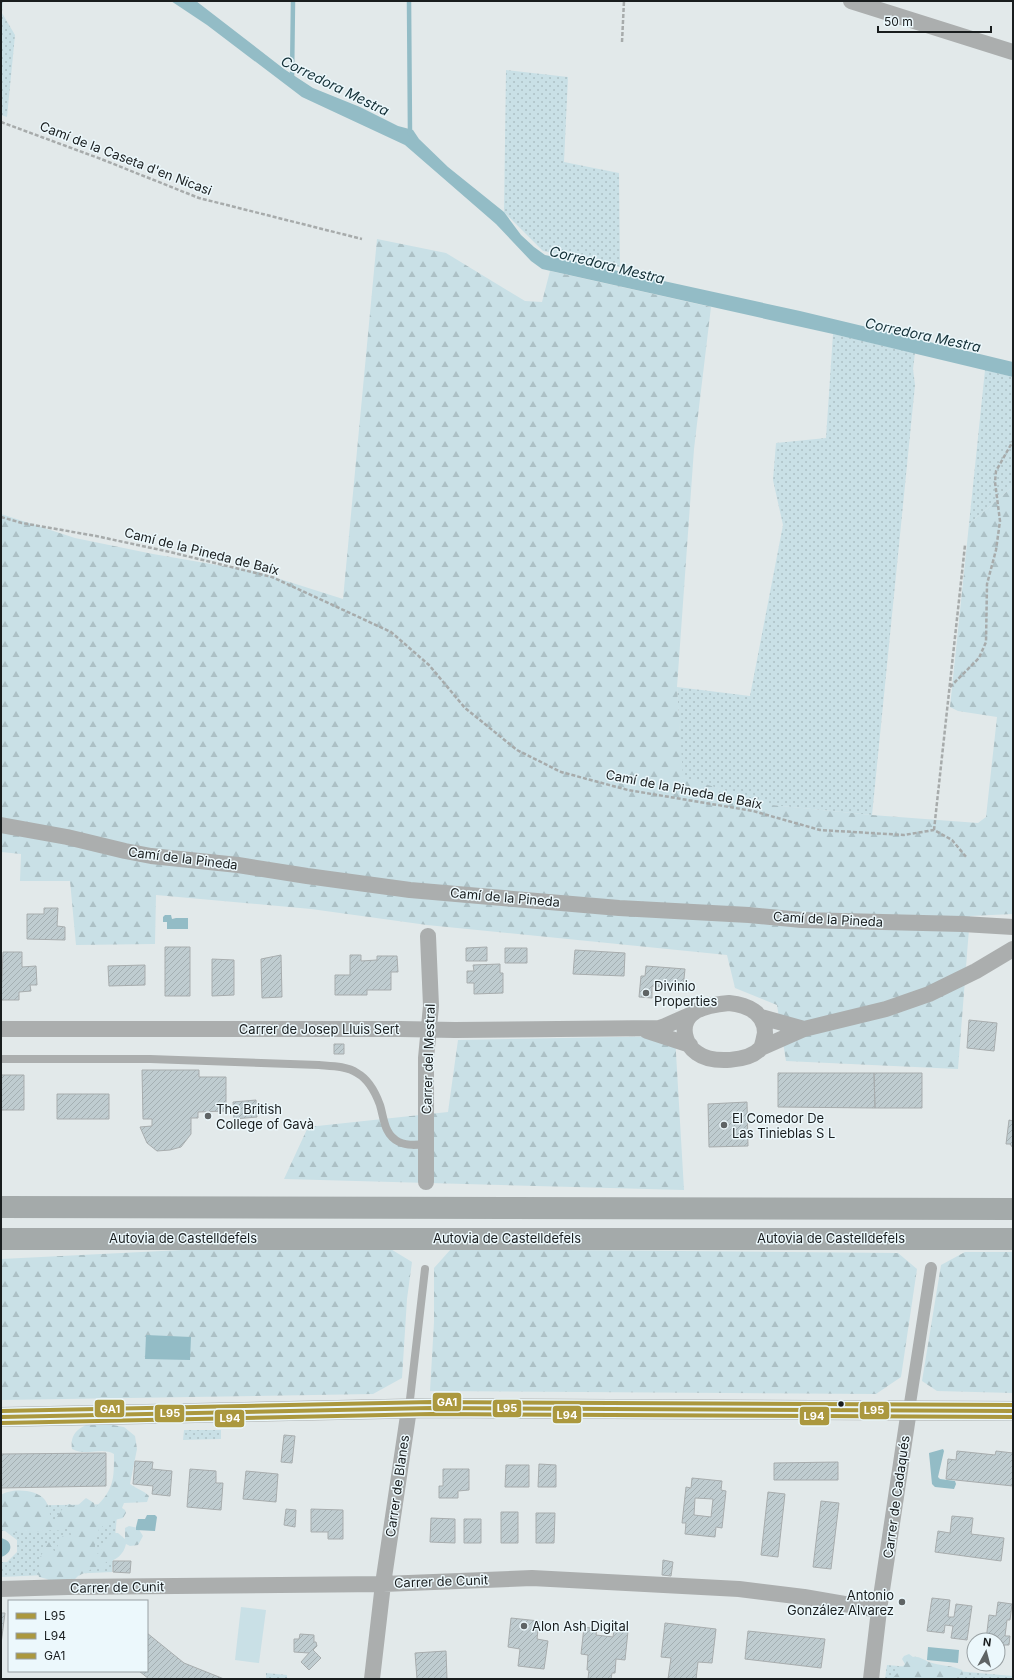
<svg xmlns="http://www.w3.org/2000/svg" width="1014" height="1680" viewBox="0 0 1014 1680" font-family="Inter,sans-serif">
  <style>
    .grass { fill: url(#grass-dots) }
    .forest { fill: url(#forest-firs) }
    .pitch { fill: #c9e0e6 }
    .water { fill: #93bcc6 }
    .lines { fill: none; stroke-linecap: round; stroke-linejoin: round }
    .stream { stroke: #93bcc6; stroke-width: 4.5 }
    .building { fill: url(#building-hatch); stroke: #a8adae; fill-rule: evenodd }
    .path { stroke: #a7abab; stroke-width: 2.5; stroke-dasharray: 4 2; stroke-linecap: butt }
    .service { stroke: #abaeae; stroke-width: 8 }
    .pedestrian { stroke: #abaeae; stroke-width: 12 }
    .minor { stroke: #abaeae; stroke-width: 16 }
    .tertiary { stroke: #abaeae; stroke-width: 20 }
    .trunk { stroke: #a4aaaa; stroke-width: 22 }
    .bus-1-casing { stroke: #ecf8fc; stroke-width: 7 }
    .bus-2-casing { stroke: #ecf8fc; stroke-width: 7 }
    .bus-3-casing { stroke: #ecf8fc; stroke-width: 7 }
    .bus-1 { stroke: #ab983e; stroke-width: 4 }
    .bus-2 { stroke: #ab983e; stroke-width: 4 }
    .bus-3 { stroke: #ab983e; stroke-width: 4 }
    .poi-dot { fill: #5f6465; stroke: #ecf8fc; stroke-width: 1.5 }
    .bus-dot { fill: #191d1e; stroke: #ecf8fc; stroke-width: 1.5 }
    .labels { text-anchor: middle; stroke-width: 3; stroke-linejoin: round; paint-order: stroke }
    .street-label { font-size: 13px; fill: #191d1e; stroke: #ecf8fc }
    .poi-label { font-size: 13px; fill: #191d1e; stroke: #ecf8fc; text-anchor: start }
    .water-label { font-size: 14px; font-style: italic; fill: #143037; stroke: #ecf8fc }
    .line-badge { stroke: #ecf8fc; stroke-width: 1.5 }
    .badge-label { font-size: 11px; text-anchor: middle; font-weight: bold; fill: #fff }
  </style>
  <defs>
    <pattern id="grass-dots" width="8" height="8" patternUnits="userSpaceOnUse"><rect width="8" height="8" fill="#c9e0e6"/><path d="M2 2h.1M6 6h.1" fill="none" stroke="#acc0c5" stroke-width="1.8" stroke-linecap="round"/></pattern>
    <pattern id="forest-firs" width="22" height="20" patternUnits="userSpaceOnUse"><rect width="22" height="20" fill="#c9e0e6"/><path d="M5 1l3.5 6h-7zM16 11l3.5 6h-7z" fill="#acc0c5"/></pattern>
    <pattern id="building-hatch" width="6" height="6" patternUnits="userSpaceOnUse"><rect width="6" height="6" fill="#bfccd0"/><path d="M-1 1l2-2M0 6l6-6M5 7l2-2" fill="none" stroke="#a4afb2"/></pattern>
  </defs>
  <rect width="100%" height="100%" fill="#e2e9ea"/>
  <path class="grass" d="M1,1H3L2,13L15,35L7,117L1,115Z
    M506,70L568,77L564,162L619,173L620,267L543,251L504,212Z
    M833,334L915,353L913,369L915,385L872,815L771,805L682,777L677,687L750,696L783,525L773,480L776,443L826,438Z
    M985,370L1013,377V484L1011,488L969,524Z
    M184,1430H221V1439L183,1440Z
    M118,1504L112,1572L1,1577V1562H7L17,1552V1540L5,1531H1V1506Z
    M887,1665L1013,1676V1679H885Z
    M266,1673L287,1675V1679H266Z"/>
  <path class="forest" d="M377,239L446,253L525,301L542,302L550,271L711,307L694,449L677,687L683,777L772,805L872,815L978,823L986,817L997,717L958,711L950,707L969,524L1011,488L1013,484V914L970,916L958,1069L786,1061L777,1005L735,988L727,955L427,925L311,909L156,895L155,944L76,945L70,881H20L21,854L1,852V514L75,538L153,554L258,572L343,599Z
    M675,1036L684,1190L284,1179L308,1127L448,1112L458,1040Z
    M222,1248H389L412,1262L407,1299L402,1378L373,1394L1,1400V1259Z
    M451,1249L898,1253L917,1269L901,1377L876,1394L430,1391L434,1322V1268Z
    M965,1252H1013V1393L937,1391L922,1381L941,1265Z
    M103,1420L113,1425L124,1427L135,1436L137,1449L130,1484C137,1489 143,1490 149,1496L147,1502L124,1503L122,1508L125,1510L126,1513L123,1518L110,1521L99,1529L95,1546L96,1554L99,1553L108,1537L112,1533H118L125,1539V1528L129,1526L138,1528L143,1536L138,1545L130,1546L126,1544C124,1554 116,1561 106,1562L102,1569H92L78,1576L74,1580L52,1583L47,1579L39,1577L38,1573L42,1567L38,1562C39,1559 46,1546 49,1542L55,1553H57V1547L64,1534L71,1535L70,1528L67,1527L63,1531L54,1530L17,1533L1,1530V1495C11,1488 37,1489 45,1500C50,1507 49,1515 53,1523L63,1508L69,1504L76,1507L86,1498L94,1503L95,1508C114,1489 114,1480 114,1454C101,1446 88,1457 72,1449C69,1429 86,1424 103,1420Z
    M909,1654L913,1657C919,1656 924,1660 929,1662C940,1666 951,1665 962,1670L963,1674L953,1677V1679H892L905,1664L902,1659L904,1656Z"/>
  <path class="pitch" d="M241,1607L266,1610L259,1663L235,1660Z"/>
  <path class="water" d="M171,1H196L284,69L313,88L360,107L398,126L413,130L419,139L448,167L504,212L521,235L534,247L545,255L800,311L1013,362V377L833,334L542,269L531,261L496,224L405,145L302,97L207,25Z
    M165,915H171L172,919L176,918H188V929H167V922H163V917Z
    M146,1335L191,1337L190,1360L145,1359Z
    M943,1449L944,1451L938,1477L940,1479L955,1481L956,1484L954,1489L935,1487L932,1484L929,1453Z
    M147,1515H155L157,1517L155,1531L136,1530V1527L138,1519H145Z
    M1,1538C14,1541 13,1553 1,1557Z
    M928,1647L959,1650L958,1663L927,1660Z"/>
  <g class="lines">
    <path class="stream" d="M409,1L410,134
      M292,79L293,1"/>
  </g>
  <path class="building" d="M44,908H58L57,926L65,927V940L27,939V914H44Z
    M165,947H190V996H165Z
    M487,947V961H466V948Z
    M505,948H527V963H505Z
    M575,950L625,953L624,976L573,974Z
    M3,952H22V967L36,966L37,985H30L31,991L19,992V1000H1Z
    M281,955L282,997L262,998L261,959Z
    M350,955H361V961L377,960V956H397L398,972H391V990H367V995H335V975H350Z
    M212,959L234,960V995L212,996Z
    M500,964V973H503V993L474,994V983H467V971H474L473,965Z
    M145,965V985L109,986L108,966Z
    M646,966L685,969L683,989L652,986V998L639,997L641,976H645Z
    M969,1020L997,1023L994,1051L967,1048Z
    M334,1044H344V1054H334Z
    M142,1070H199V1077H226V1111L198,1112V1118H191V1134L181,1147L170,1150L157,1151L147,1143L140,1127L152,1126V1119H143Z
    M778,1073H874L875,1108L778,1107Z
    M874,1073H922V1108H875Z
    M1,1075H24V1110H1Z
    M57,1094H109V1119H57Z
    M256,1100L257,1117L234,1119L233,1102Z
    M747,1102L748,1146L709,1147L708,1104Z
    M1009,1120L1013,1121V1148L1010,1144H1006Z
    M284,1435L295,1436L292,1463L281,1462Z
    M957,1451L995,1455L996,1451L1013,1453V1486L946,1479L948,1459L956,1460Z
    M106,1453V1486L1,1488V1454Z
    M135,1461L153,1462L152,1469L172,1471L170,1496L152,1494L153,1486L133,1484Z
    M838,1462V1480H774V1463Z
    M539,1464L556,1465V1487H538Z
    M506,1465H529V1487H505Z
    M190,1469L216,1471V1483H223L221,1510L187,1507Z
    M443,1469H469V1490L458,1491V1498H439V1486H443Z
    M246,1471L278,1474L276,1502L243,1499Z
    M692,1478L722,1481L721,1490L726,1491L722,1528L716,1527L715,1537L685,1534L686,1523H682L686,1487L691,1488ZM695,1498L713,1499L711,1517L694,1515Z
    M768,1492L785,1494L778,1557L761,1555Z
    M821,1501L839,1503L831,1569L813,1567Z
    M286,1509L296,1510L295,1527L284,1525Z
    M311,1509L343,1510V1539H328V1532H311Z
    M501,1512H518V1543H501Z
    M536,1513H555L554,1543H536Z
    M952,1516L973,1518L971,1534L1004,1538L1001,1561L935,1552L938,1531L950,1533Z
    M431,1518L455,1519V1543L430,1542Z
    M464,1519H481V1543H464Z
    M663,1560L673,1562L671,1576L662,1575Z
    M113,1561H131L130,1573L113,1572Z
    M932,1598L950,1600L948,1617H954L956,1604L972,1606L967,1640L951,1638L953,1626L945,1625L944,1633L927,1631Z
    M998,1602L1012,1604L1010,1620H1007L1005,1636H1010L1009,1645H1004L1003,1651H998V1640H986L989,1615L996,1616Z
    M1,1613H5L1,1644Z
    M511,1618L539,1621L537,1639L548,1641L544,1669L518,1666L520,1649L508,1647Z
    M665,1623L716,1629L712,1663L698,1662L696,1679H668L671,1658L661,1657Z
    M584,1627L597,1629L596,1635L613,1637L614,1630L628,1631L625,1660L616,1659L615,1673H612L611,1679H588L589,1670H587L588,1655L581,1654Z
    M748,1631L825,1639L821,1668L745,1659Z
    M147,1633L184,1663L224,1679H149L139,1671H147Z
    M300,1634L314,1635V1642H316L317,1646L313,1650L321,1658L309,1670L301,1662L309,1653L294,1652V1639H299Z
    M446,1651L447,1679H417L415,1653Z"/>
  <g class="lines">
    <path class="path" d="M622,42L624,1
      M1,122L101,159L199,198L362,239
      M1,517L22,523L96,536L170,552L272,577L391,632L429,665L465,708L517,750L561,772L628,790L753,811L820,830L904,835L934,830L952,840L967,858
      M950,687L979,658L986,642L987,584L996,550L1000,521L995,482L996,471L1013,441
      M934,830L965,545"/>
    <path class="service" d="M1,1059H150L319,1065C331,1066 347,1066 357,1073C368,1079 376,1094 380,1105C384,1118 384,1135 399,1142C407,1146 417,1145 426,1144
      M409,1408L425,1269"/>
    <path class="pedestrian" d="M909,1410L931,1268"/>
    <path class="minor" d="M851,1L1013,52
      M1,825L67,837L125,851L151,856L238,865L307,876L410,890L619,908L749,915L802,920L963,924L1013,927
      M729,1003C747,1005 765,1012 765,1033C764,1037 763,1044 761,1048C749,1062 712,1064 697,1053C685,1045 679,1025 692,1014C701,1006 718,1004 729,1003Z
      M761,1017L804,1029
      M1,1029H400L455,1030L659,1028L665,1026L692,1014
      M647,1031L690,1045
      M761,1048L804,1029L886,1009L929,994L976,971L1013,949
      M426,1182V1058L431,1006L428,936
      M1,1589L68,1587L383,1584L532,1578L739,1589L804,1597L879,1610
      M372,1679L383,1584L409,1409
      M871,1679L879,1610L909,1410"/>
    <path class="tertiary" d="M1,1417L432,1408L1013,1411"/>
    <path class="trunk" d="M1,1207L1013,1209
      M1,1239H1013"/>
    <g class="bus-1-casing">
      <path id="bus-1" d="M1,1417L432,1408L1013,1411"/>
    </g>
    <g class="bus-2-casing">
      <path id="bus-2" d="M1,1423L432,1414L1013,1417"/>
    </g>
    <g class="bus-3-casing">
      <path id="bus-3" d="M1,1411L432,1402L1013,1405"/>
    </g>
    <use href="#bus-1" class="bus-1"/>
    <use href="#bus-2" class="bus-2"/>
    <use href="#bus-3" class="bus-3"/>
  </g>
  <g class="poi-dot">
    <circle cx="646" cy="993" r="4"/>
    <circle cx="208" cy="1116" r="4"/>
    <circle cx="724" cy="1125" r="4"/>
    <circle cx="902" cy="1602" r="4"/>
    <circle cx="524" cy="1626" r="4"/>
  </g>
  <circle class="bus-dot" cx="841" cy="1404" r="3.5"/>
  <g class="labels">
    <g class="street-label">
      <text transform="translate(126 158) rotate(21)" y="5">Camí de la Caseta d'en Nicasi</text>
      <text transform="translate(202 551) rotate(14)" y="5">Camí de la Pineda de Baíx</text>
      <text transform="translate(684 789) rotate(11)" y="5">Camí de la Pineda de Baíx</text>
      <text transform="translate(183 858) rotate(7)" y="5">Camí de la Pineda</text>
      <text transform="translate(505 897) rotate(5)" y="5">Camí de la Pineda</text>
      <text transform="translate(828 919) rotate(3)" y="5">Camí de la Pineda</text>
      <text x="319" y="1034">Carrer de Josep Lluis Sert</text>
      <text transform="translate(428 1059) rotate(-88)" y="5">Carrer del Mestral</text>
      <text x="183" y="1243">Autovia de Castelldefels</text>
      <text x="507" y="1243">Autovia de Castelldefels</text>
      <text x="831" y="1243">Autovia de Castelldefels</text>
      <text transform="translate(397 1486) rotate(-82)" y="5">Carrer de Blanes</text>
      <text transform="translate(896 1497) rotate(-82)" y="5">Carrer de Cadaqués</text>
      <text transform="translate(441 1581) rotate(-2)" y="5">Carrer de Cunit</text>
      <text transform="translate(117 1587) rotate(-1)" y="5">Carrer de Cunit</text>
    </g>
    <g class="poi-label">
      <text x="654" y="991">Divinio<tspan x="654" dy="15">Properties</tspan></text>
      <text x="216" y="1114">The British<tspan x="216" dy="15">College of Gavà</tspan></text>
      <text x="732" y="1123">El Comedor De<tspan x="732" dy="15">Las Tinieblas S L</tspan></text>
      <text x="894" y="1600" text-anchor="end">Antonio<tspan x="894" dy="15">González Alvarez</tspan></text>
      <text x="532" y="1631">Alon Ash Digital</text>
    </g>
    <g class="water-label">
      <text transform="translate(335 86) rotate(26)" y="5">Corredora Mestra</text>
      <text transform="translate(607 265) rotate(14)" y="5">Corredora Mestra</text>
      <text transform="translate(923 335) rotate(12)" y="5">Corredora Mestra</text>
    </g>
  </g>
  <g class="line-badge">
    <rect x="432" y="1392" width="30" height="20" rx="4" fill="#ab983e"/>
    <rect x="492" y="1399" width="30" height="19" rx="4" fill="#ab983e"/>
    <rect x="94" y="1399" width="31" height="19" rx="4" fill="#ab983e"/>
    <rect x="859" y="1401" width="31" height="19" rx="4" fill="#ab983e"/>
    <rect x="154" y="1404" width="31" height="19" rx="4" fill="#ab983e"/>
    <rect x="552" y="1405" width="30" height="19" rx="4" fill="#ab983e"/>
    <rect x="799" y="1406" width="31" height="20" rx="4" fill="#ab983e"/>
    <rect x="214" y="1409" width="31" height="19" rx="4" fill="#ab983e"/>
  </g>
  <g class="badge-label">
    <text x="447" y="1406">GA1</text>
    <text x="507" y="1412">L95</text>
    <text x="110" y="1413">GA1</text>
    <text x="874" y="1414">L95</text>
    <text x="170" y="1417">L95</text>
    <text x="567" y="1419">L94</text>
    <text x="814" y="1420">L94</text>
    <text x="230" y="1422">L94</text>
  </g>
  <rect width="1014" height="1680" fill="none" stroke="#191d1e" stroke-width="4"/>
  <rect x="8" y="1600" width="140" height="72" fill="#ecf8fc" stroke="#98a0a3"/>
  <rect x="16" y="1613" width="20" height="6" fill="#ab983e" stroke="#98a0a3"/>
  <text x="44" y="1620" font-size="12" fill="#191d1e">L95</text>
  <rect x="16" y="1633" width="20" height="6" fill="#ab983e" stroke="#98a0a3"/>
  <text x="44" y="1640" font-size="12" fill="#191d1e">L94</text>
  <rect x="16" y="1653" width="20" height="6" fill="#ab983e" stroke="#98a0a3"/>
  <text x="44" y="1660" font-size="12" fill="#191d1e">GA1</text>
  <g transform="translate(986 1652) rotate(7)"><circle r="19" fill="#ecf8fc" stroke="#98a0a3"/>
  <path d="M0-3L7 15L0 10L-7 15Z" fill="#5f6465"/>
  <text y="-6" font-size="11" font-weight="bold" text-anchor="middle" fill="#191d1e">N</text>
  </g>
  <path d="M878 26v6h113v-6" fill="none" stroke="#191d1e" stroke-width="2"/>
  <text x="884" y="26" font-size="12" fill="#191d1e" stroke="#ecf8fc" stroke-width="3" paint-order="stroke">50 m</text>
</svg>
